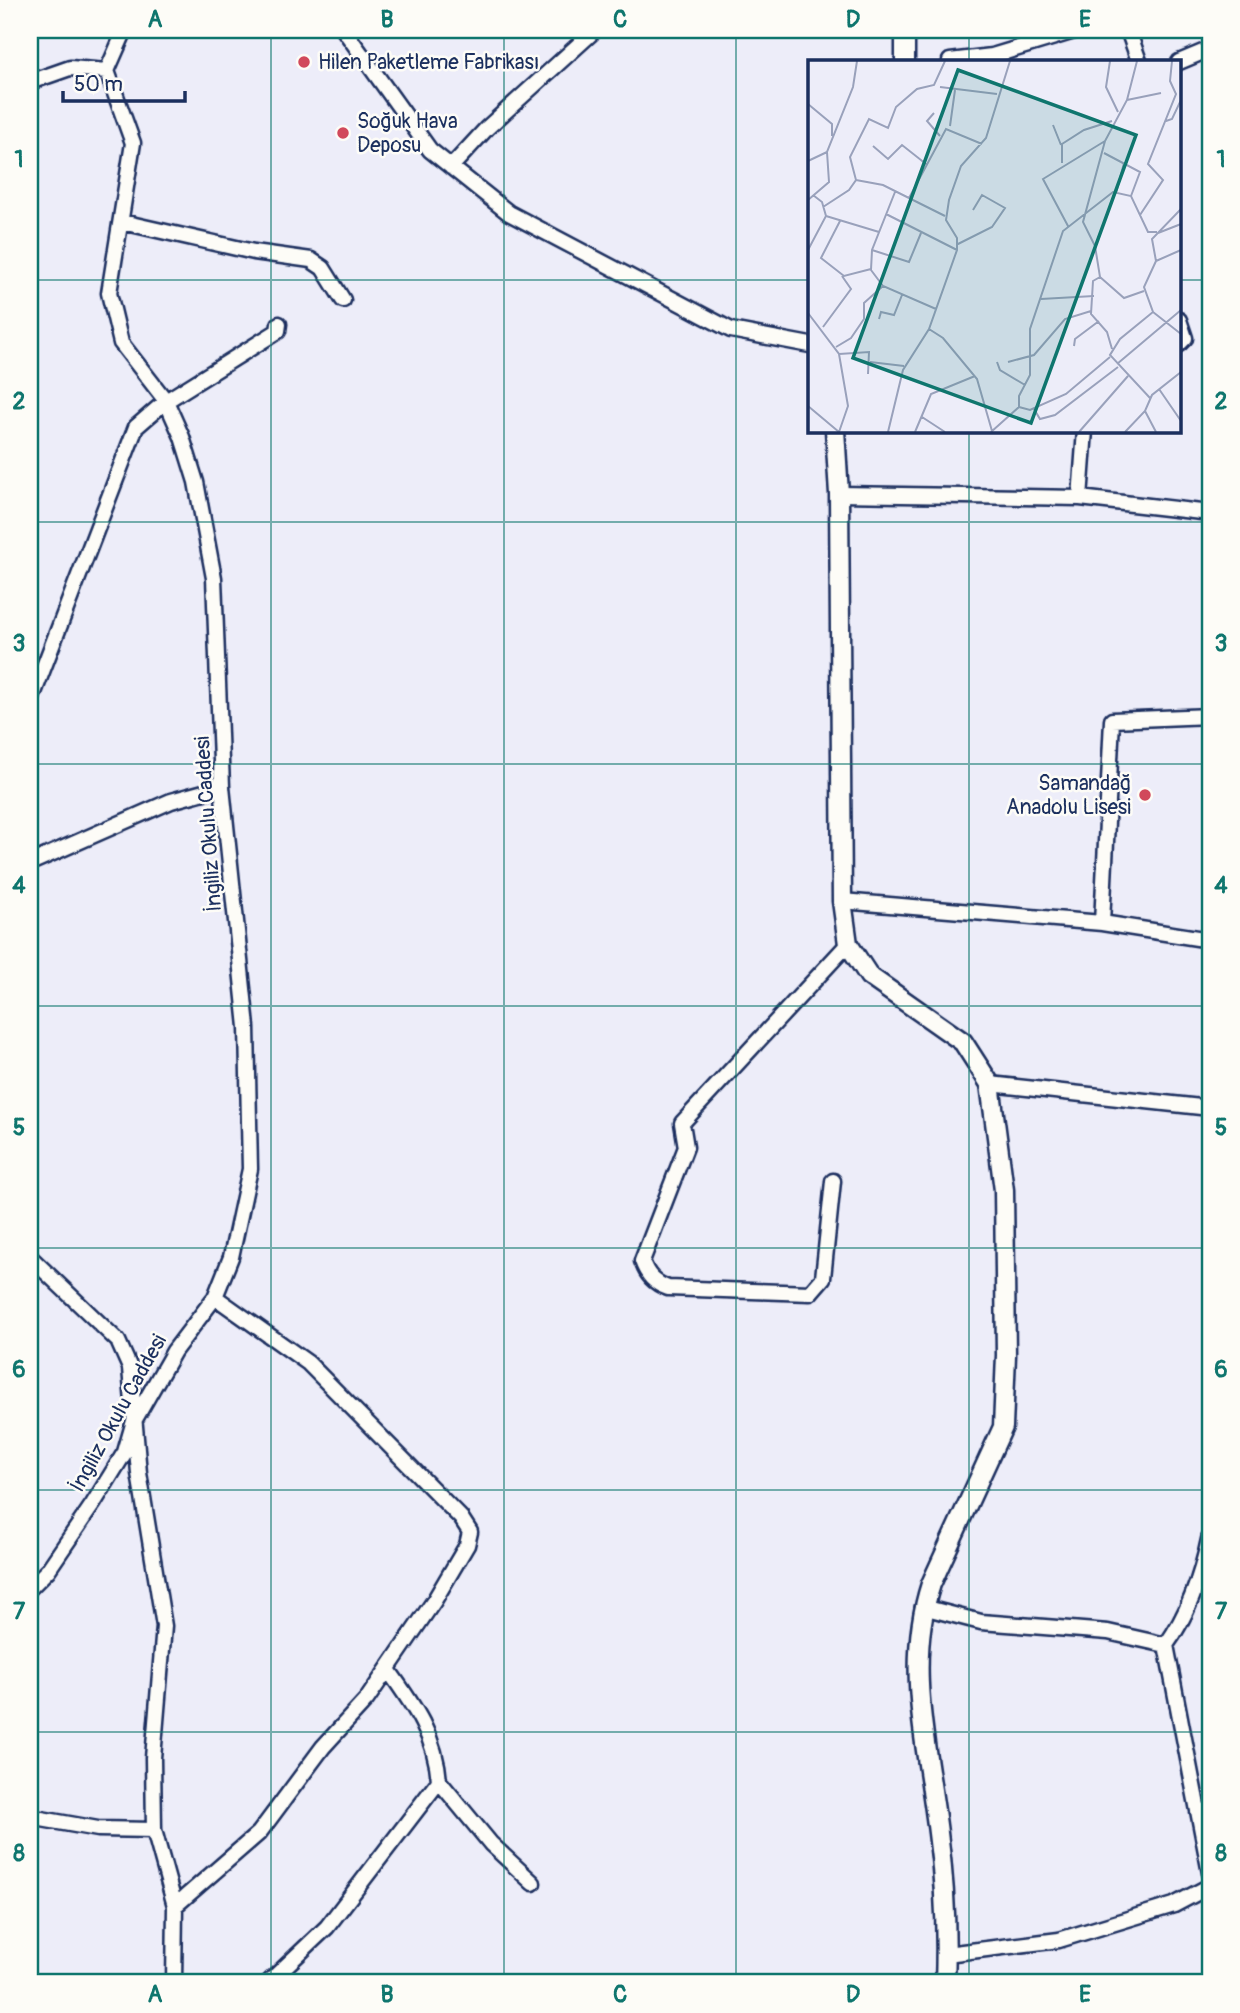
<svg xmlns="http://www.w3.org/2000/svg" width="1240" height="2013" viewBox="0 0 1240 2013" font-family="Pangolin,sans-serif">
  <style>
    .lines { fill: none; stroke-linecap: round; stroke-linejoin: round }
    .minor-casing { stroke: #1b2f5e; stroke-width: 19 }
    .tertiary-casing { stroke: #1b2f5e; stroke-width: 23 }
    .minor { stroke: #fdfcf7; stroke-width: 14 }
    .tertiary { stroke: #fdfcf7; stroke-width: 18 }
    .grid { fill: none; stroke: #0f766e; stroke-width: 2; stroke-opacity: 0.55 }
    .poi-dot { fill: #d1495b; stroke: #fdfcf7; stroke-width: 2.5 }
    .labels { text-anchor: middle; stroke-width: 5; stroke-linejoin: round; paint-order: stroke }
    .poi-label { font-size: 21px; fill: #1b2f5e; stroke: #fdfcf7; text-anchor: start }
    .street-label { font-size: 21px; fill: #1b2f5e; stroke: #fdfcf7 }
    .inset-road { fill: none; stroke: #99a1bb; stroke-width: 2 }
    .view { fill: #0f766e; fill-opacity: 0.15; stroke: #0f766e; stroke-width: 3.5 }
    .inset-edge { fill: none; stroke: #1b2f5e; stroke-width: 3.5 }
    .neatline { fill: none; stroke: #0f766e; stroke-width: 2.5 }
    .grid-label { font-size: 23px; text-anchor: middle; font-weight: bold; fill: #0f766e }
  </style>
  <rect width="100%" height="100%" fill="#ededf9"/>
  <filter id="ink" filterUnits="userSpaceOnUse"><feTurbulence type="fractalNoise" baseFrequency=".0143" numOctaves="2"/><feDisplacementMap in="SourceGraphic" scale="14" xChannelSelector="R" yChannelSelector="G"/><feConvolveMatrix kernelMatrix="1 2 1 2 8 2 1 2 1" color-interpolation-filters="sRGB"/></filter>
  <g filter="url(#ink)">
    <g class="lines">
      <g class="minor-casing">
        <path id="minor" d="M344,30L430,150L509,213L731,330L810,345
          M1128,30L1139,61
          M950,61L992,56L1078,30
          M1179,62L1210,49
          M30,82L70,68L107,71
          M451,167L487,128L595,30
          M122,222L254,252L311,260L323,268L343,300
          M1179,320L1185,338L1179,344
          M839,494L1080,498L1210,513
          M1080,498L1085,430
          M30,703L136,427L166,401L278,331L279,324
          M30,863L171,801L222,787
          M842,901L1102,923L1210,940
          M1102,923L1112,720L1210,716
          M990,1084L1210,1108
          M833,1181L823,1278L810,1293L668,1288C654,1283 647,1275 642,1261L686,1147L682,1123L848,944
          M30,1257L118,1341L130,1368L139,1473L164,1626L153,1758L154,1830L175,1906L174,1983
          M30,1588L48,1570L93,1504L125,1452L134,1421L174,1351L215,1297L231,1257L250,1169L247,1027L222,787L214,578L196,482L182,437L166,401L121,343L109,293L133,143L107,71L125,30
          M923,1607L981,1622L1108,1632L1166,1645C1190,1612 1202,1574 1210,1535
          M1166,1645L1210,1873
          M439,1781L491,1844L533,1883
          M30,1817L98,1829L154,1830
          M175,1906L259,1833L323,1747L367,1699L434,1601L467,1545L470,1532L461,1518L308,1363L215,1297
          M946,1954L1059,1940L1174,1905L1210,1886
          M268,1983L327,1927L439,1781C436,1737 414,1706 389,1671"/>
      </g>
      <g class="tertiary-casing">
        <path id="tertiary" d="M905,30V61
          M835,430L839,494L842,901L848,944L869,976L963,1042L990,1084L1004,1190L1006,1355L1003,1427L931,1584C904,1667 928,1749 938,1833C945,1884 947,1933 945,1983"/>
      </g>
      <use href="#minor" class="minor"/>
      <use href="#tertiary" class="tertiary"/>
    </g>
  </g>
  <path class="grid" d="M271,30V1983M504,30V1983M736,30V1983M969,30V61M30,280H810M1179,280H1210M969,430V1983M30,522H1210M30,764H1210M30,1006H1210M30,1248H1210M30,1490H1210M30,1732H1210"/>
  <g class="poi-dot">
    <circle cx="304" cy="62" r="7"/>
    <circle cx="343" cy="133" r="7"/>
    <circle cx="1145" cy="795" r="7"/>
  </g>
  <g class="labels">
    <g class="poi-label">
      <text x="318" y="69">Hilen Paketleme Fabrikası</text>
      <text x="357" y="128">Soğuk Hava<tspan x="357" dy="24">Deposu</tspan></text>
      <text x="1131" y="790" text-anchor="end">Samandağ<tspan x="1131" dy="24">Anadolu Lisesi</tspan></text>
    </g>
    <g class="street-label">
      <text transform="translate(208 824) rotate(-94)" y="7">İngiliz Okulu Caddesi</text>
      <text transform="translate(118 1413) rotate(-61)" y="7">İngiliz Okulu Caddesi</text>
    </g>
  </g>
  <g transform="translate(808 60)">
    <rect width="373" height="373" fill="#ededf9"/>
    <path class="inset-road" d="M302,1L298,27L310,52M329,1L319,40L297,81L275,162L287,186L292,217L316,238L336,231M132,27L189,34M319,40L353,33M0,44L24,64V76M126,53L119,61L132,76M358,61L364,59L373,40M245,65L253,85M142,66L147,30M65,86L80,99L94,85L118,104M296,93L332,112L323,136M0,101L19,92M254,103V84L276,70L304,61M48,120L75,125L137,156M87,132L64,190L63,210L75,226L128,249M308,133L316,103M101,138L138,69L174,84M0,140L21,122L19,92L45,27L49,1M15,147L41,130L48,120L42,97L61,59L80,68L88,47L109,29L126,25L137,1M78,154L149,190M332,155L355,120L340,104L368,34L362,21L364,1M18,156L71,172M32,161L13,198L36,216L63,209M260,166L235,119L297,81M350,173L373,164M150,184L184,167L197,148L174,135L165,150M0,190L18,156L14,142L5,135M64,190L101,202L113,173M348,201L373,190M292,217L285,221L283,254L299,272L304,289M233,239L286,236M345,252L373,274M0,253L31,294L40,346L31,372M71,259L73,252L86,255L94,235M15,267L43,229L34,216M121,269L135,278L169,319L184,371M266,286L267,279L291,261M28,287L43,278L56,259V243L75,226M31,294L61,292L60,314M62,302L96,306M189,302L192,310L217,325M200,302L226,295L257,259L283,251M309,304L373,250M351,329L373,361M342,338L302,295L312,279L345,252L336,227L348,201L344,179L373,149M0,346L31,372M211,347L222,350L258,334L302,297M226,349L232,359L247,355L310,307M337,351L348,372M114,357L137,372M80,372L95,310L121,269L149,190V178L138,160L141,140L153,106L178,78L202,1M107,372L123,334L167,316M183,372L211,347V336L222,315V269L255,171L305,132L323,136L340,172H349M271,372L320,316M317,372L337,351L344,335L373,312"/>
    <path class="view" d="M150,10L328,75L223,363L45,298Z"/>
    <rect width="373" height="373" class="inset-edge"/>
  </g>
  <rect width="1240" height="2013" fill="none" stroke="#fdfcf7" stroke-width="77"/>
  <path d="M63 91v10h122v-10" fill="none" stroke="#1b2f5e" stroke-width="3.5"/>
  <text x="74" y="91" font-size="21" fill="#1b2f5e" stroke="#fdfcf7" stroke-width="5" paint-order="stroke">50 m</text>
  <rect x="38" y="38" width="1164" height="1936" class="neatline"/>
  <g class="grid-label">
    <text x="155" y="27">A</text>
    <text x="387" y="27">B</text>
    <text x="620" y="27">C</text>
    <text x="853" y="27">D</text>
    <text x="1085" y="27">E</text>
    <text x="19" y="167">1</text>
    <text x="1221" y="167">1</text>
    <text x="19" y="409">2</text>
    <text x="1221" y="409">2</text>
    <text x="19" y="651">3</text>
    <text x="1221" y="651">3</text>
    <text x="19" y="893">4</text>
    <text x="1221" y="893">4</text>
    <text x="19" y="1135">5</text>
    <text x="1221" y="1135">5</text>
    <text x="19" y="1377">6</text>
    <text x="1221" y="1377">6</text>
    <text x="19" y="1619">7</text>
    <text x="1221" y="1619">7</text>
    <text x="19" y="1861">8</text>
    <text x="1221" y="1861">8</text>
    <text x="155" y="2002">A</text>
    <text x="387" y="2002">B</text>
    <text x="620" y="2002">C</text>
    <text x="853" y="2002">D</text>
    <text x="1085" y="2002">E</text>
  </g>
</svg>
